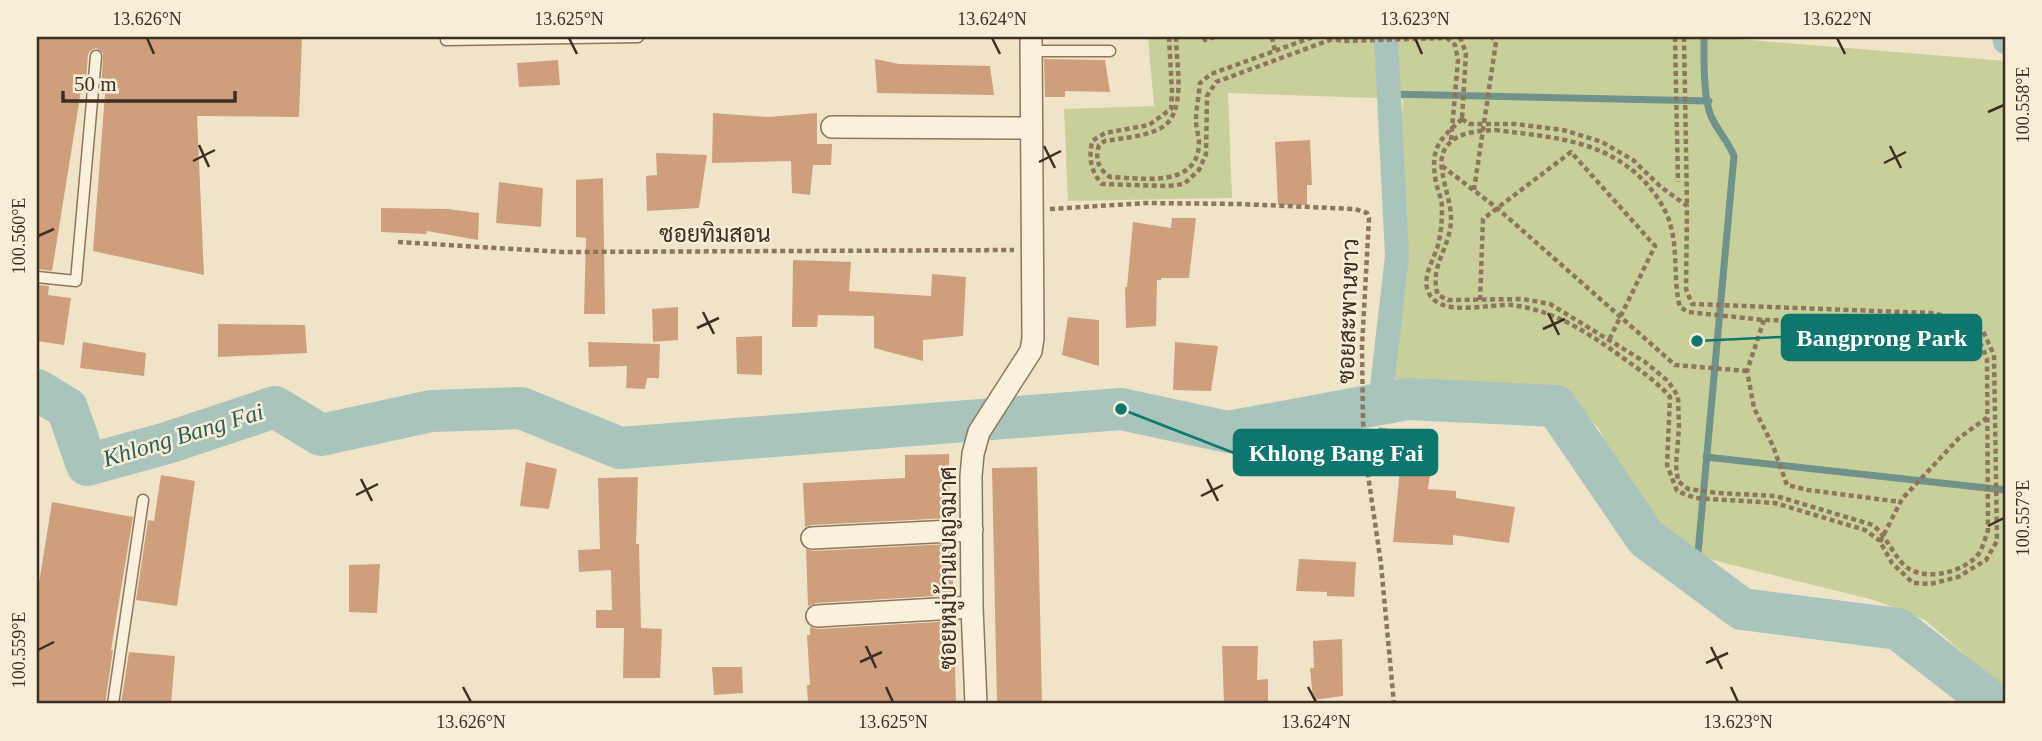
<svg xmlns="http://www.w3.org/2000/svg" width="2042" height="741" viewBox="0 0 2042 741" font-family="'Times New Roman',Sarabun,serif">
  <style>
    .green { fill: #c9cf9b }
    .lines { fill: none; stroke-linecap: round; stroke-linejoin: round }
    .stream { stroke: #6f938a; stroke-width: 7 }
    .canal { stroke: #a9c4bc; stroke-width: 24 }
    .river { stroke: #a9c4bc; stroke-width: 42 }
    .building { fill: #cf9f7d }
    .lane-casing { stroke: #8d765c; stroke-width: 13 }
    .street-casing { stroke: #8d765c; stroke-width: 24 }
    .path { stroke: #8d765c; stroke-width: 4.5; stroke-dasharray: 5 3.5; stroke-linecap: butt }
    .lane { stroke: #faf1dc; stroke-width: 10 }
    .street { stroke: #faf1dc; stroke-width: 21 }
    .ticks { fill: none; stroke: #3d2e20; stroke-width: 2.5 }
    .labels { text-anchor: middle; stroke-width: 5; stroke-linejoin: round; paint-order: stroke }
    .street-label { font-size: 23px; fill: #3d2e20; stroke: #f7eed8 }
    .water-label { font-size: 24px; font-style: italic; fill: #2f5d5a; stroke: #f7eed8 }
    .leader { fill: none; stroke: #0f766e; stroke-width: 2.5 }
    .callout-dot { fill: #0f766e; stroke: #f7eed8; stroke-width: 2.5 }
    .callout { fill: #0f766e; stroke: #0f766e; stroke-width: 2.5 }
    .callout-label { font-size: 24px; text-anchor: middle; font-weight: bold; fill: #fff }
    .neatline { fill: none; stroke: #3d2e20; stroke-width: 2.5 }
    .ticks-label { font-size: 18px; text-anchor: middle; fill: #3d2e20 }
  </style>
  <rect width="100%" height="100%" fill="#f0e4c8"/>
  <path class="green" d="M1148,37H1714L2005,61V689L1925,620L1874,600L1676,551L1637,508L1599,429L1570,398L1387,378L1403,99L1228,93L1232,198L1068,201L1064,109L1154,106Z"/>
  <g class="lines">
    <path class="stream" d="M1388,94L1709,101
      M1706,457L2005,490
      M1696,575L1734,156C1728,141 1717,130 1711,116C1703,97 1704,58 1704,37"/>
    <path class="canal" d="M2004,37L2005,42
      M1380,404L1397,256L1386,37"/>
    <path class="river" d="M37,390L67,408L87,465L167,443L275,407L321,435L431,411L521,408L620,448L1121,409L1228,432L1407,399L1556,406L1646,538L1742,609L1898,629L1994,704"/>
  </g>
  <path class="building" d="M37,37H302L299,117L197,116L204,275L93,251L105,94H101L103,53L96,48L90,51L88,55L85,92L81,91L52,271L37,269Z
    M875,59L899,64L990,66L994,95L877,93Z
    M1044,59L1105,60L1110,92L1065,91V97H1045Z
    M558,60L560,85L519,87L517,63Z
    M713,113L769,117L817,113V144H832L831,165H813L810,195L792,193L791,161L712,163Z
    M1310,140L1312,185H1307V205H1278L1275,142Z
    M656,153L707,155L699,208L647,211L646,176L657,175Z
    M603,178L605,314H584L586,238L576,237V180Z
    M499,182L543,188L541,227L496,223Z
    M381,208L448,209L479,213L478,240L427,231L426,234L381,232Z
    M1172,218H1196L1189,278H1161V280H1157L1156,326L1126,328L1125,287H1127L1133,222L1171,228Z
    M793,260L851,262L849,291L931,296L932,274L966,277L963,336L923,340V361L874,348V316L818,315L817,327H792Z
    M37,285L49,286L48,295L71,298L64,345L37,341Z
    M678,307V340L653,342L652,309Z
    M1068,317L1099,320V366L1062,355Z
    M218,324L305,325L307,353L218,357Z
    M762,336V375L737,374L736,337Z
    M83,342L146,353L144,376L80,368Z
    M588,342L660,344L659,378H647L645,389L626,388L627,366L589,367Z
    M1175,342L1218,346L1211,391L1173,390Z
    M1379,427L1435,437L1428,489L1456,491V498L1515,507L1509,543L1453,535V545L1393,542L1400,469L1375,466Z
    M949,454L950,518L811,525L805,527L803,483L905,478V455Z
    M526,462L557,469L549,509L520,506Z
    M1037,467L1042,704H997L992,468Z
    M161,475L195,481L177,606L136,600L148,520L154,521Z
    M638,477L636,544H639L641,628L662,629L660,678H623L624,628H596V610H612L611,570L579,572L578,550L600,549L598,478Z
    M52,502L133,517L111,650H113L105,704H37V596Z
    M950,544V548H953V595L816,603L808,606L806,549L813,551Z
    M1299,559L1356,562L1354,597L1327,596V592L1296,591Z
    M380,564L377,613L349,612V565Z
    M954,621L956,704H808L807,685H810L807,635H810V627L818,629Z
    M1342,639L1343,696L1313,700L1310,668H1314L1313,641Z
    M1222,646H1258L1257,680L1268,679V704H1224Z
    M129,652L175,656L171,704H121Z
    M712,667H742L743,693L714,695Z"/>
  <g class="lines">
    <g class="lane-casing">
      <path id="lane" d="M446,40L638,37
        M1031,51H1110
        M37,277L76,281L96,56
        M113,704L143,500"/>
    </g>
    <g class="street-casing">
      <path id="street" d="M832,127L1031,128
        M812,538L972,530
        M817,616L972,607
        M976,704L972,607L971,476L973,454L979,432L1031,351L1033,338L1031,37"/>
    </g>
    <path class="path" d="M1169,37L1172,93L1171,109L1149,125L1105,133L1092,141C1089,159 1090,170 1102,184L1168,186L1184,184L1199,170L1206,154L1207,96L1216,82L1338,37
      M1176,37C1176,64 1188,116 1159,129C1143,137 1122,138 1105,141L1099,145C1095,159 1098,169 1110,177C1141,178 1198,189 1199,143C1199,136 1196,128 1196,121C1196,109 1199,95 1200,83L1211,74L1313,37
      M1204,37L1205,40L1215,37
      M1272,37L1275,51
      M1328,37L1341,41L1447,38L1455,45L1458,60L1451,140
      M1460,37L1466,53L1462,119
      M1675,37L1678,182
      M1684,37L1687,206
      M1462,119L1469,124H1515L1563,130L1602,142L1633,160L1661,187L1687,206L1686,289L1692,304L1930,313L1966,320L1983,331L1994,355L1997,541L1986,560L1958,577L1930,584L1913,583L1892,563L1879,540L1865,530L1775,503L1695,498L1677,491L1667,465L1670,397C1658,383 1644,373 1630,363C1593,336 1558,311 1512,305C1491,303 1438,319 1428,291C1422,277 1434,259 1438,245C1441,233 1442,221 1442,208C1442,199 1438,191 1436,183C1430,148 1438,141 1462,119Z
      M1495,130C1550,137 1603,139 1644,181C1656,194 1667,210 1671,227C1678,253 1673,281 1680,307L1688,312L1764,320L1947,323C1971,331 1978,334 1987,359L1988,530C1985,539 1982,552 1974,559C1956,574 1921,582 1903,564C1891,551 1887,537 1873,525L1776,496L1718,493L1688,489L1678,481L1676,465L1679,428L1678,396L1668,381L1645,362L1550,304L1523,299L1448,300L1438,295C1428,266 1452,247 1451,217C1451,199 1437,169 1443,153C1451,132 1477,131 1495,130Z
      M1442,166L1497,208L1675,365L1747,371
      M1474,190L1496,42L1492,37
      M1050,209L1147,203L1239,204L1355,209L1367,213L1369,218L1362,347L1363,422L1367,468L1381,564L1394,704
      M398,242L563,252L1014,250
      M1480,300L1483,219L1571,152L1655,246L1609,340
      M1764,320L1747,371L1754,408L1773,446L1787,485L1808,490L1901,502
      M1880,542L1902,499L1959,438L1988,417"/>
    <use href="#lane" class="lane"/>
    <use href="#street" class="street"/>
  </g>
  <path class="ticks" d="M147,38L154,54M569,38L577,54M992,38L1000,54M1415,38L1422,54M1837,38L1845,54M1988,112L2004,105M199,145L209,167M1044,146L1055,168M1890,146L1901,168M193,161L215,150M1039,162L1061,151M1884,163L1906,152M38,236L54,229M703,312L714,334M1548,313L1559,335M697,328L719,318M1543,329L1565,319M361,479L372,501M1207,479L1218,501M356,495L378,484M1201,496L1223,485M1988,526L2004,518M866,646L876,668M1711,647L1722,669M38,650L54,642M860,662L882,652M1706,663L1728,653M463,687L471,702M886,687L893,702M1308,687L1316,702M1731,687L1738,702"/>
  <g class="labels">
    <g class="street-label">
      <text x="715" y="242">ซอยทิมสอน</text>
      <text transform="translate(1348 311) rotate(-88)" y="8">ซอยสะพานขาว</text>
      <text transform="translate(948 568) rotate(-90)" y="8">ซอยหมู่บ้านเบญจมาศ</text>
    </g>
    <g class="water-label">
      <text transform="translate(183 435) rotate(-17)" y="8">Khlong Bang Fai</text>
    </g>
  </g>
  <path class="leader" d="M1697 341L1782 337M1121 409L1234 453"/>
  <g class="callout-dot">
    <circle cx="1697" cy="341" r="7"/>
    <circle cx="1121" cy="409" r="7"/>
  </g>
  <g class="callout">
    <rect x="1782" y="315" width="199" height="45" rx="7"/>
    <rect x="1234" y="430" width="203" height="45" rx="7"/>
  </g>
  <g class="callout-label">
    <text x="1882" y="346">Bangprong Park</text>
    <text x="1336" y="461">Khlong Bang Fai</text>
  </g>
  <rect width="2042" height="741" fill="none" stroke="#f7eed8" stroke-width="77"/>
  <path d="M63 91v10h172v-10" fill="none" stroke="#3d2e20" stroke-width="3.5"/>
  <text x="74" y="91" font-size="21" fill="#3d2e20" stroke="#f7eed8" stroke-width="5" paint-order="stroke">50 m</text>
  <rect x="38" y="38" width="1966" height="664" class="neatline"/>
  <g class="ticks-label">
    <text x="147" y="25">13.626°N</text>
    <text x="569" y="25">13.625°N</text>
    <text x="992" y="25">13.624°N</text>
    <text x="1415" y="25">13.623°N</text>
    <text x="1837" y="25">13.622°N</text>
    <text transform="translate(2023 105) rotate(-90)" y="6">100.558°E</text>
    <text transform="translate(19 236) rotate(-90)" y="6">100.560°E</text>
    <text transform="translate(2023 518) rotate(-90)" y="6">100.557°E</text>
    <text transform="translate(19 650) rotate(-90)" y="6">100.559°E</text>
    <text x="471" y="728">13.626°N</text>
    <text x="893" y="728">13.625°N</text>
    <text x="1316" y="728">13.624°N</text>
    <text x="1738" y="728">13.623°N</text>
  </g>
</svg>
